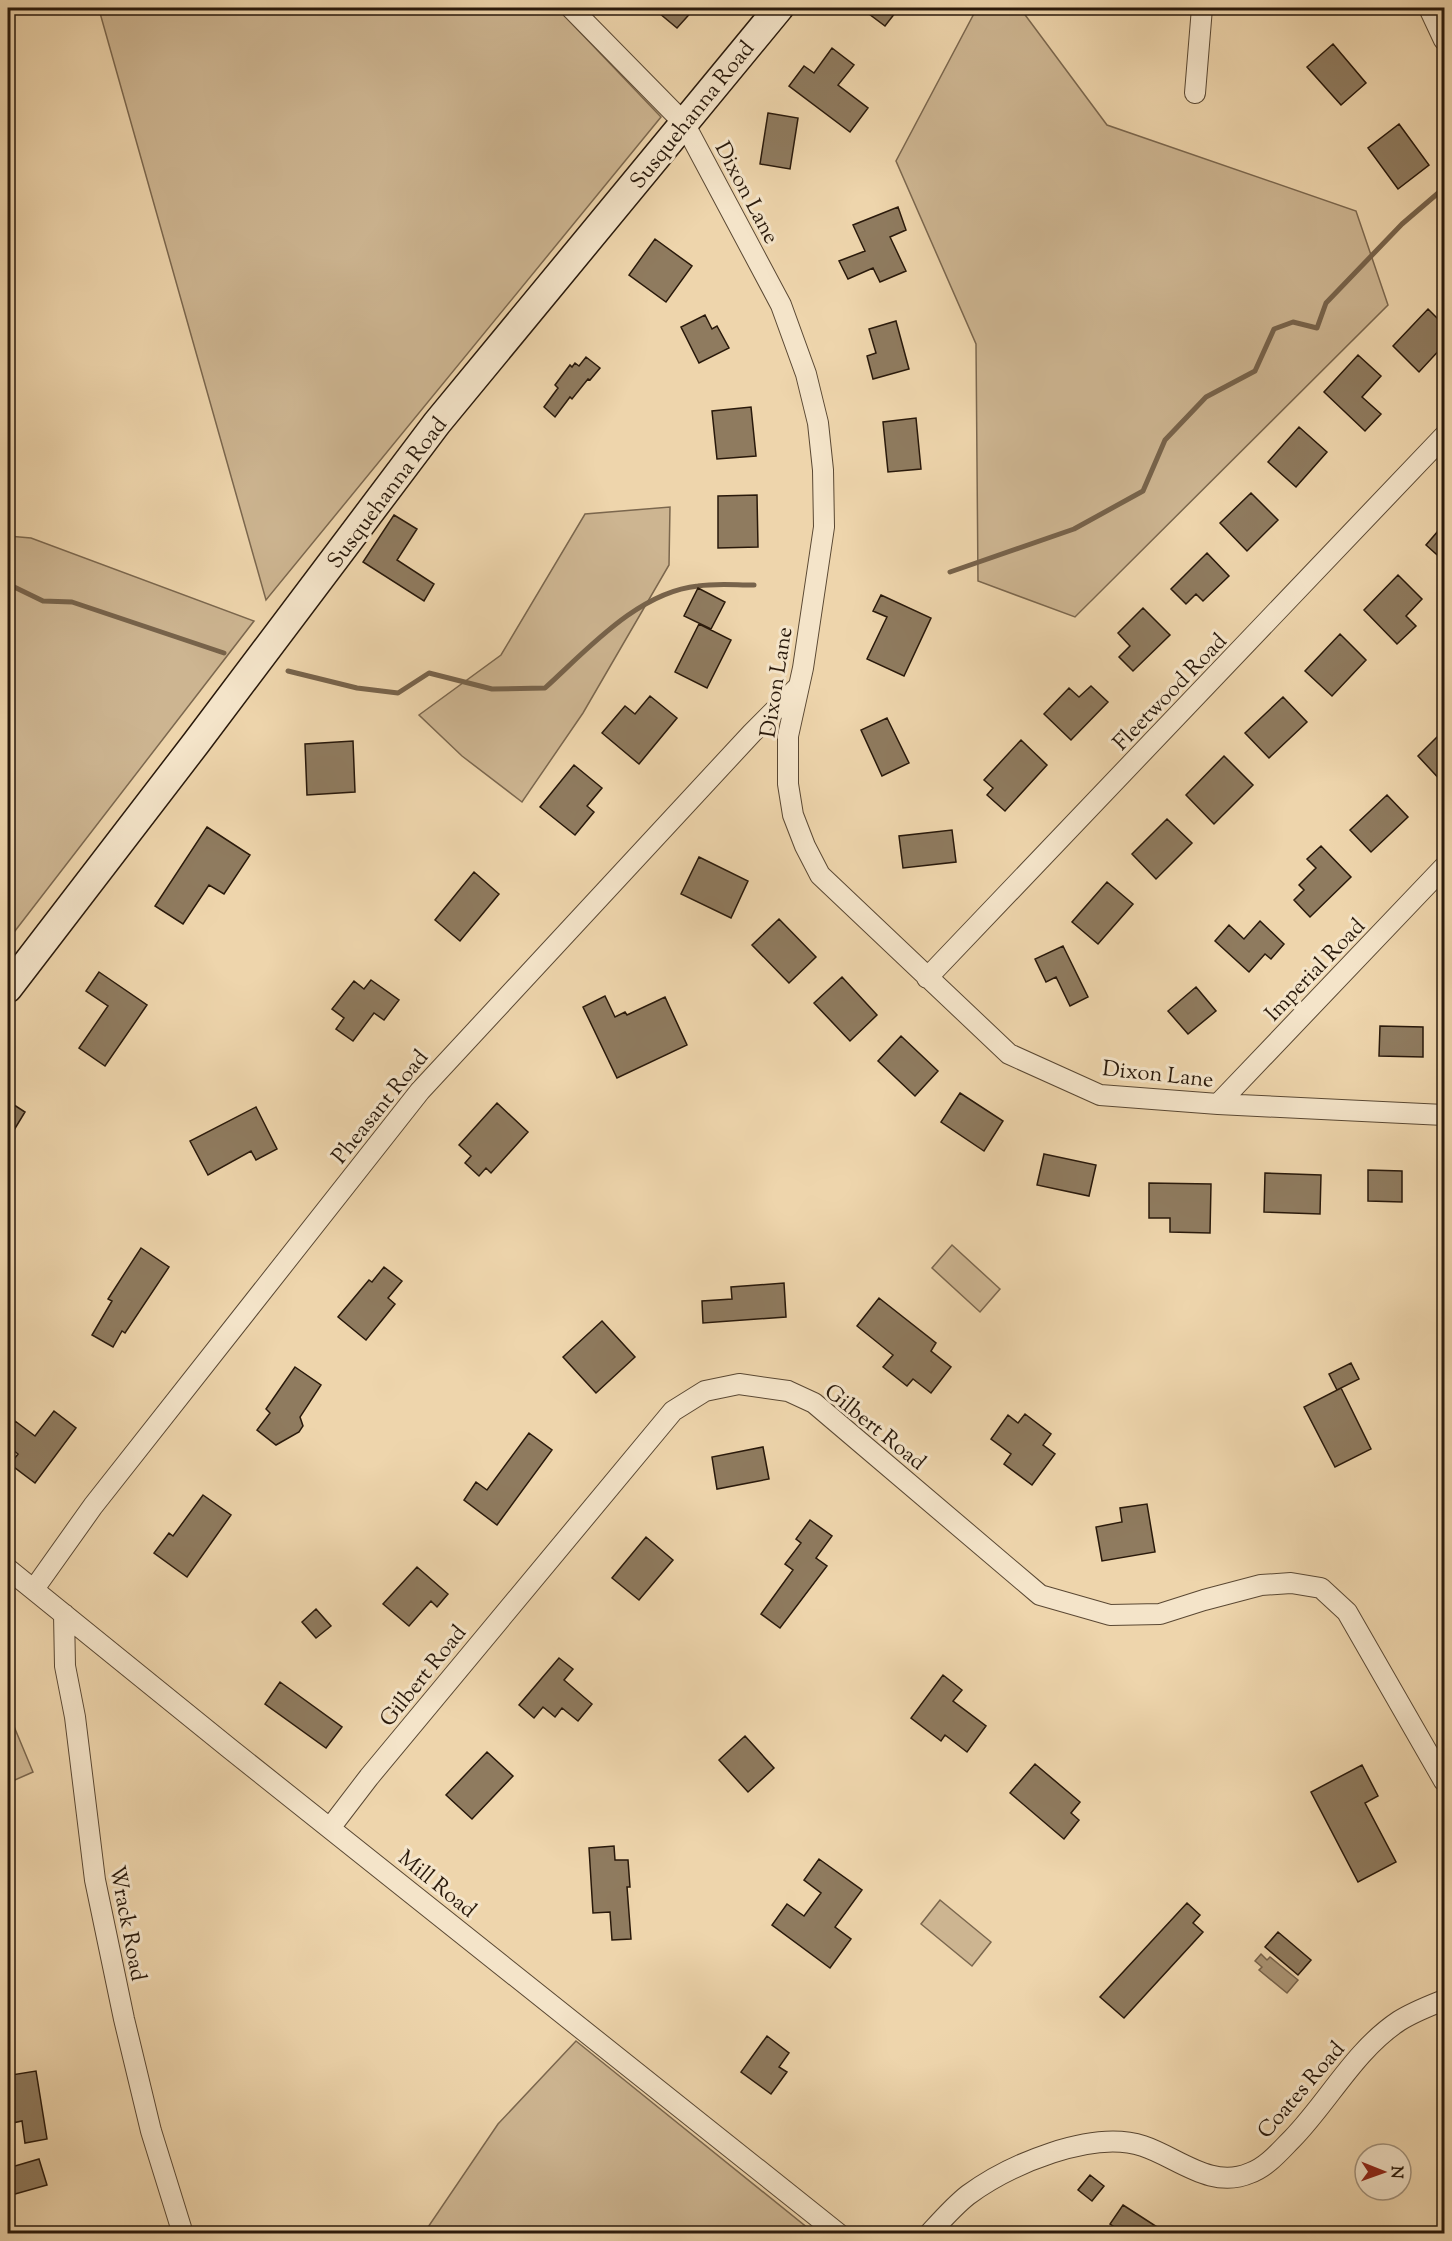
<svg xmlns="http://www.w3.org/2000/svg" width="1452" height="2241" viewBox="0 0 1452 2241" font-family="'Sorts Mill Goudy',serif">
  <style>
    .green { fill: #cdb591; stroke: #7b674e; stroke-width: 1.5 }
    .water { fill: #ab9575; stroke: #77634b; stroke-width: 1.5 }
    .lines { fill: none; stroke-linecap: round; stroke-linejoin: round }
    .stream { stroke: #77634b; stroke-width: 5 }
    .building { fill: #8f7b5f; stroke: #29190b; stroke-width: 1.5 }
    .minor-casing { stroke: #5a4833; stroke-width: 22 }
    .secondary-casing { stroke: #29190b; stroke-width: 31 }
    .minor { stroke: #f4e4c9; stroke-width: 20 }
    .secondary { stroke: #f4e4c9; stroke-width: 28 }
    .labels { text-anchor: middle; stroke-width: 6; stroke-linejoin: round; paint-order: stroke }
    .street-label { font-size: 22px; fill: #29190b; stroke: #f4e4c9 }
  </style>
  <rect width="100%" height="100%" fill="#eed5ac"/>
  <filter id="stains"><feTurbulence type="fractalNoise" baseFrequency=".00333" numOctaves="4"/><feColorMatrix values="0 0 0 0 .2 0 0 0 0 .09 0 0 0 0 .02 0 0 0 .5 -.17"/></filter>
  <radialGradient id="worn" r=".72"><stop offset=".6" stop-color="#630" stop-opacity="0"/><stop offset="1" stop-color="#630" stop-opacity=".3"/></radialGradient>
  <path class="green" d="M117,8H557L661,117L266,600L100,13Z
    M977,8H1020L1107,125L1356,211L1388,305L1075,617L978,581L976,344L896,161Z
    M670,507L669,565L583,713L522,802L462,756L419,715L501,655L585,514Z
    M8,536L31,538L254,621L8,940Z
    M952,1245L1000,1289L980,1312L932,1268Z
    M8,1712L33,1772L8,1783Z
    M940,1900L991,1942L972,1966L921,1924Z
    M576,2041L814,2233H424L498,2124Z"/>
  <path class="water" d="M1261,1954L1267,1960L1270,1957L1298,1980L1287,1993L1259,1970L1262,1967L1255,1961Z"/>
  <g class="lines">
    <path class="stream" d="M950,572L1074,529L1143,491L1165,440L1206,397L1255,371L1274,329L1293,322L1317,328L1326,303L1402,224L1444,188
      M8,584L43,601L72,602L224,653
      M288,671L357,688L398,693L429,673L492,689L545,688C587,650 638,592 698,586C716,583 735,585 754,585"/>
  </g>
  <path class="building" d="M653,8H695L677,28Z
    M861,8H899L885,26Z
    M1333,44L1366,83L1341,105L1307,67Z
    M832,48L854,65L838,85L868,108L850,132L789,86L804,66L814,73Z
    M768,113L798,118L790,169L760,164Z
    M1399,124L1429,165L1398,189L1368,148Z
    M898,207L906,230L890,237L906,271L880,282L873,268L848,279L839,261L865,251L853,225Z
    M655,239L692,266L666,302L629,275Z
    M1428,309L1444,325V345L1419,372L1393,346Z
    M705,315L712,329L717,326L729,348L699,363L681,327Z
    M896,321L909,369L873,379L867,356L876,353L869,329Z
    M1358,355L1381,376L1362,397L1381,414L1365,431L1324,392Z
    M586,357L600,368L590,380L588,379L572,399L570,397L555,417L544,407L558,388L555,385L570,365L572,367L575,363L579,366Z
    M751,407L756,456L717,459L712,411Z
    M916,418L921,469L888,472L883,422Z
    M1299,427L1327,452L1296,487L1268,462Z
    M1251,493L1278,520L1247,551L1220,523Z
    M757,495L758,547L718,548V496Z
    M394,515L417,529L397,560L434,584L424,601L363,562Z
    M1444,524V561L1426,545Z
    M1207,553L1229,576L1203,601L1196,594L1186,604L1171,589Z
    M1398,575L1422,599L1406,616L1416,626L1397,644L1364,610Z
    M698,588L725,602L711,629L684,616Z
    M881,595L931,618L904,676L867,659L887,617L873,611Z
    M1143,608L1170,635L1133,671L1119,657L1130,646L1118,633Z
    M699,624L731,640L707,688L675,672Z
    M1340,634L1366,660L1332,696L1305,671Z
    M1091,686L1108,702L1071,740L1044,714L1069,688L1079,697Z
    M650,696L677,718L639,764L602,733L625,706L635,714Z
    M1283,697L1307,722L1269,758L1245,733Z
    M887,718L909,763L882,776L861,730Z
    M1444,730V784L1418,756Z
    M1021,740L1047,765L1005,811L987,795L993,788L984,780Z
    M353,741L355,792L307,795L305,744Z
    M1224,756L1253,785L1214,824L1186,795Z
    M574,765L602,788L587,806L594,812L575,835L540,807Z
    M1387,795L1408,817L1371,852L1350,830Z
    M1167,819L1192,843L1156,879L1132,854Z
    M207,827L250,855L224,894L209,885L183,924L155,906Z
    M952,830L956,862L903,868L899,836Z
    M1321,846L1351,877L1310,917L1294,900L1304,890L1299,885L1316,868L1307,859Z
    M699,857L748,881L731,918L681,894Z
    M474,872L499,894L460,941L435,920Z
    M1107,882L1133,904L1098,944L1072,922Z
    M779,919L816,957L789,983L752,945Z
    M1260,921L1284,944L1271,959L1265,954L1249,972L1215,941L1229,925L1244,939Z
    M1063,946L1088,997L1070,1006L1056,977L1046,982L1035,959Z
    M99,972L147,1005L105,1066L79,1048L108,1006L86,991Z
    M842,977L877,1015L850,1041L814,1003Z
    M371,980L399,1000L384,1020L374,1013L353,1041L336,1029L344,1018L332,1009L354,981L364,989Z
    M1196,987L1216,1011L1188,1034L1168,1011Z
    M605,996L615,1017L625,1012L627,1015L665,997L687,1045L617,1078L583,1007Z
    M1380,1026L1423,1027V1057L1379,1056Z
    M901,1036L938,1071L915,1096L878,1061Z
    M960,1093L1003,1121L984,1151L941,1122Z
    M8,1101L25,1112L8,1140Z
    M497,1103L528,1132L491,1173L486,1168L479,1176L465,1163L471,1156L459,1145Z
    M256,1107L277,1149L256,1160L251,1151L208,1175L190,1141Z
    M1044,1154L1096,1165L1089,1196L1037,1185Z
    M1368,1170L1402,1171V1202L1368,1201Z
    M1265,1173L1321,1175L1320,1214L1264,1212Z
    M1149,1183L1211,1184L1210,1233L1170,1232V1218H1149Z
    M141,1248L169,1267L125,1333L122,1331L113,1347L92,1335L112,1301L108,1299Z
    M384,1267L402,1281L388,1298L395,1304L366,1340L338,1317L369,1280L372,1282Z
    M784,1283L786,1317L703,1323L702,1301L732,1299L731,1287Z
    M879,1298L936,1343L931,1351L951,1367L931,1393L913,1379L907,1386L883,1367L893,1355L857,1326Z
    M602,1321L635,1357L596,1393L563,1357Z
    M1351,1363L1359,1379L1337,1390L1329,1374Z
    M295,1367L321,1385L300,1417L303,1426L299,1432L276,1445L257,1430L270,1413L266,1409Z
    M1341,1388L1371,1449L1335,1467L1304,1407Z
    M54,1411L76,1428L35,1483L10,1464L18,1454L8,1446V1431L15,1421L35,1436Z
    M1025,1414L1051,1434L1043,1445L1055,1454L1032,1485L1004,1464L1011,1454L991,1439L1008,1415L1018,1423Z
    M529,1433L552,1450L497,1525L464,1500L476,1482L487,1490Z
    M763,1447L769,1479L717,1489L712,1457Z
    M203,1495L231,1515L187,1577L154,1553L169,1533L173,1536Z
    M1147,1504L1155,1552L1102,1561L1096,1527L1122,1522L1120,1508Z
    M810,1520L832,1536L816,1558L827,1566L780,1628L761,1614L793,1570L785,1564L801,1543L796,1539Z
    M646,1537L673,1560L639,1600L612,1578Z
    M417,1567L448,1594L437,1607L431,1601L409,1626L383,1604Z
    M316,1609L331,1626L316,1638L302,1622Z
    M559,1658L573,1669L564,1680L592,1704L578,1721L562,1708L555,1717L543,1707L534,1718L519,1705Z
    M943,1675L962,1690L953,1701L986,1726L967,1752L945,1735L941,1741L911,1718Z
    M280,1682L342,1727L326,1748L265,1704Z
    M745,1736L774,1768L748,1792L719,1760Z
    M487,1752L513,1776L472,1819L446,1795Z
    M1035,1764L1080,1802L1071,1813L1079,1820L1064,1839L1010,1793Z
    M1362,1765L1378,1796L1365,1803L1396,1862L1358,1882L1311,1792Z
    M614,1846L615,1860H628L630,1887H627L631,1939L612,1940L610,1912L593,1913L589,1848Z
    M819,1859L862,1890L835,1927L851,1939L830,1968L772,1925L787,1904L804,1916L821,1893L804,1880Z
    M1187,1903L1200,1915L1193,1923L1203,1932L1124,2018L1100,1997Z
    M1278,1932L1311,1960L1298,1975L1265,1947Z
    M767,2036L789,2053L779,2067L787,2072L771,2094L741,2072Z
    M36,2071L47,2139L25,2143L22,2121L8,2124V2098L14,2097L11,2075Z
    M39,2159L47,2185L8,2196V2168Z
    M1090,2175L1104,2186L1092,2201L1078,2190Z
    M1123,2205L1168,2234H1125L1110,2224Z"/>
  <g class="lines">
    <g class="minor-casing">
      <path id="minor" d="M571,8L684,123L781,305L806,374L818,423L823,470L824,527L803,668L788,736V784L793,815L805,846L820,875L1009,1054L1100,1095L1218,1104L1444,1115
        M1429,8L1444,40
        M1195,93L1202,8
        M927,978L1444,436
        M1218,1104L1444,867
        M8,1569L229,1748L839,2234
        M34,1589L93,1506L420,1091L752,733L799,686
        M64,1614L65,1666L75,1717L95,1880L124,2019L151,2131L183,2234
        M330,1828L369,1777L673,1411L705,1391L739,1384L788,1391L814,1403L1040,1595L1110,1615L1160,1614L1204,1600L1261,1585L1291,1583L1321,1588L1347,1612L1444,1781
        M929,2234C941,2221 954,2206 968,2195C1009,2165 1092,2129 1143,2146C1177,2157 1211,2190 1250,2173C1267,2167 1280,2151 1292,2139C1329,2101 1354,2051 1399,2021C1413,2012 1429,2006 1444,2000"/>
    </g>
    <g class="secondary-casing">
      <path id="secondary" d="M8,988L196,743L437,423L779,8"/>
    </g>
    <use href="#minor" class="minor"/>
    <use href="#secondary" class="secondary"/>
  </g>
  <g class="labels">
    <g class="street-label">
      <text transform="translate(691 114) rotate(-51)" y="8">Susquehanna Road</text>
      <text transform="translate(748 192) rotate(62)" y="8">Dixon Lane</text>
      <text transform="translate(386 492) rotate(-53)" y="8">Susquehanna Road</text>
      <text transform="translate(775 682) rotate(-81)" y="8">Dixon Lane</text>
      <text transform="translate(1169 691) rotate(-46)" y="8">Fleetwood Road</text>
      <text transform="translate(1314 969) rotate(-46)" y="8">Imperial Road</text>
      <text transform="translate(1158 1073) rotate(6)" y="8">Dixon Lane</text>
      <text transform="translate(379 1106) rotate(-51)" y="8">Pheasant Road</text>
      <text transform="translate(876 1426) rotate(39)" y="8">Gilbert Road</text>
      <text transform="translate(422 1675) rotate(-51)" y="8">Gilbert Road</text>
      <text transform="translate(438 1883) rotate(39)" y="8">Mill Road</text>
      <text transform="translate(129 1923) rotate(79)" y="8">Wrack Road</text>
      <text transform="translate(1300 2089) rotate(-49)" y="8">Coates Road</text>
    </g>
  </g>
  <rect width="1452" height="2241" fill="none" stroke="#eed5ac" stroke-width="30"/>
  <rect x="9" y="9" width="1434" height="2223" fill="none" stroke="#29190b" stroke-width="3"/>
  <rect x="15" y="15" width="1422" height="2211" fill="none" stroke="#29190b" stroke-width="1.5"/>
  <g transform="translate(1383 2172) rotate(91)"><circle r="28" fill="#f4e4c9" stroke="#a3937d" stroke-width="1.5"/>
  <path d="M0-4.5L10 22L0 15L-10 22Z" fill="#8f2418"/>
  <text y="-9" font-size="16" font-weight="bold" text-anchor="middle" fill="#29190b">N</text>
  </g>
  <rect width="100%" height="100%" filter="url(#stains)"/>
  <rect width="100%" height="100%" fill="url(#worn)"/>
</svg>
